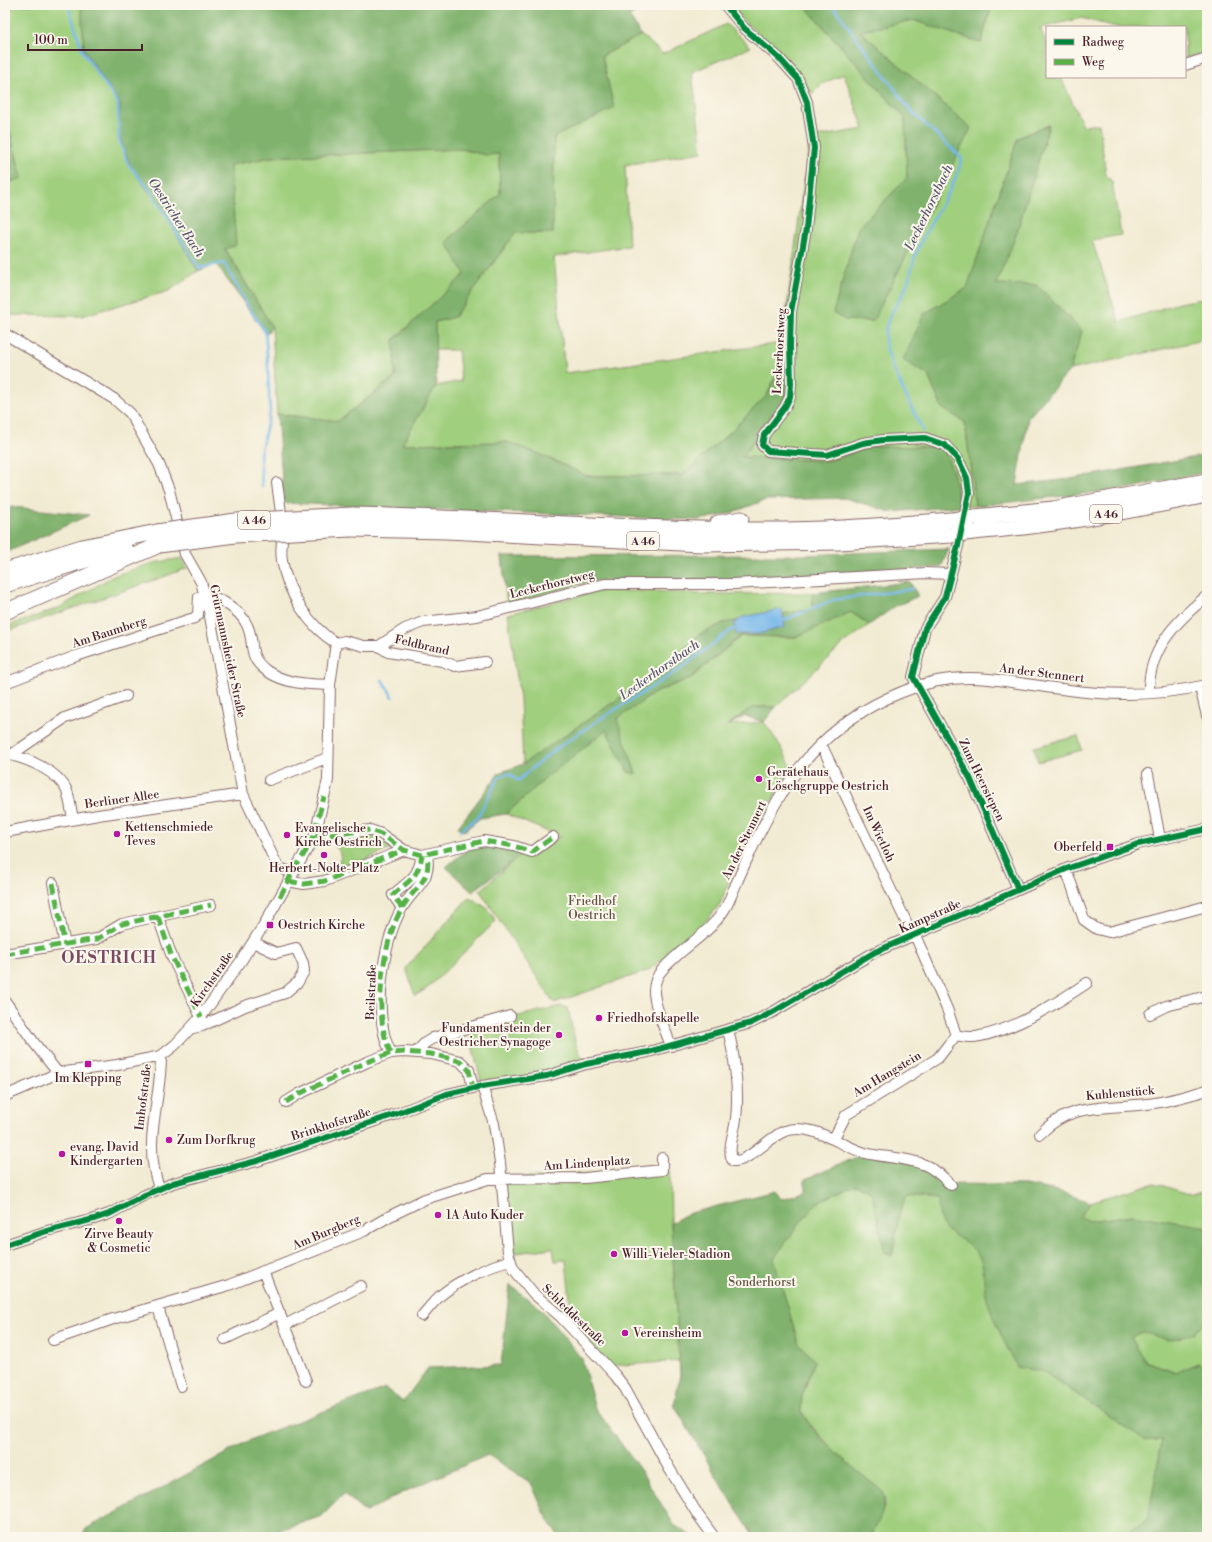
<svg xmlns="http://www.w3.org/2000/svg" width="1212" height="1542" viewBox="0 0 1212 1542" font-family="'Libre Bodoni',serif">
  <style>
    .green { fill: #a0cf7e; stroke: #757754; fill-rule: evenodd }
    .forest { fill: #80b26d; stroke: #65684c }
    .water { fill: #77b8eb; stroke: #606c8b }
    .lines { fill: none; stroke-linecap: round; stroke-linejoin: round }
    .stream { stroke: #77b8eb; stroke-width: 2.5 }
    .minor-casing { stroke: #856666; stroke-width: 12 }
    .highway-casing { stroke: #856666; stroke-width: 17 }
    .minor { stroke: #fff; stroke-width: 10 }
    .highway { stroke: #fff; stroke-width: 15 }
    .highway-bridge-casing { stroke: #856666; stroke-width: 17; stroke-linecap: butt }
    .highway-bridge { stroke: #fff; stroke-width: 15 }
    .quiet { stroke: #57b146; stroke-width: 5; stroke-dasharray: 10 5; stroke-linecap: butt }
    .cycleway-casing { stroke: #fbf7ec; stroke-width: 8 }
    .cycleway { stroke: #00873e; stroke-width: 6 }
    .poi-dot { fill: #b5179e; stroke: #fbf7ec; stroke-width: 1.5 }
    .labels { text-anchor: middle; stroke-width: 4; stroke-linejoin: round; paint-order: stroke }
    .shield { fill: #fbf7ec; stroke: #7f6065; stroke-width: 1 }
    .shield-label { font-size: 11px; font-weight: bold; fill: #4a1f2b }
    .street-label { font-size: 12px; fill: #4a1f2b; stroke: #fbf7ec }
    .poi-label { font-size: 12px; fill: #4a1f2b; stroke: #fbf7ec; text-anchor: start }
    .park-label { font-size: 12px; fill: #645444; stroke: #fbf7ec }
    .water-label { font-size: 13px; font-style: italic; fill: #5a556e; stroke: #fbf7ec }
    .district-label { font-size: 16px; font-weight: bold; letter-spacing: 1px; fill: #7a4962; stroke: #fbf7ec }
  </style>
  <rect width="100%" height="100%" fill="#fbf7ec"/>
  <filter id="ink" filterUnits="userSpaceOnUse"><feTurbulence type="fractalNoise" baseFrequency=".025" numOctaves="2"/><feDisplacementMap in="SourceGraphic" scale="8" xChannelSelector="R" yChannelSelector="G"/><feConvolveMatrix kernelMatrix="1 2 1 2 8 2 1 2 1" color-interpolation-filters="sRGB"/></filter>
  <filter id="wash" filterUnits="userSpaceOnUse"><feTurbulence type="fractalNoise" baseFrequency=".012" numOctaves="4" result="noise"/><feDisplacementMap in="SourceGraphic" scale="16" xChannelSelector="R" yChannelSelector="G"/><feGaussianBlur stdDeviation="0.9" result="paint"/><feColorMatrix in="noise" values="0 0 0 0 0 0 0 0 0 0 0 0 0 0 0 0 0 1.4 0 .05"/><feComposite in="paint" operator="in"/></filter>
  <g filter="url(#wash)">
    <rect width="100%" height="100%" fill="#f2ebd3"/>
    <path class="green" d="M19,5H81L84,50L120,104L119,135L131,168L160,206L198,271L169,291L81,316L5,315V184L22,177L5,113V10Z
      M731,5H804L905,118L907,178L858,228L833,313L846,320L873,321L971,128L860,31L913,20L981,43L992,5H1207V52L1185,58V27H1116L1081,18L1040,28L1047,44V77H1061L1083,126L1099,124L1106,175L1112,182L1121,235L1092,240L1119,322L1179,303L1207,298V339L1070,370L1082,331L996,284L1016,235L1049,125L1018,138L967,288L924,314L928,375L942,408L965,422L975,506H960L953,472L871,446L828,461L742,457L784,401L782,354L777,374L767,395L731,431L682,475L588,476L539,454L507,442L402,444L436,386L461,381L458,350H435V322L454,317L515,233H553L554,137L614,108L602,56L641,35L663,54L726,24L751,47L692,72L702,152L625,165L629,246L554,257L565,373L782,343L810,138L864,129L844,74L822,84L812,94L787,61L741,18Z
      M461,149L486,155L499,154L500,194L446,242L466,274L394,339L395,377L338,421L277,414L272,327L225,248L236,245L229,165L272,157Z
      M182,558L187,568L166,576L5,632V627L59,608L113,576L153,563Z
      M598,591H655L704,594L812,593L814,609L723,623L697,636L668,665L523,764L520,699L508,614Z
      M851,612L869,625L842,645L776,707H752L728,725L764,722L781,747L791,766L736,865L720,904L696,934L647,971L554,1003L480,891L521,854L560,837L506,814L547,777L606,729L628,772L636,773L616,719L656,692L691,678L741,636L796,637Z
      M1078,736L1082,750L1038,762L1034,747Z
      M371,833L393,848L325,876L319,873L327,865L340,861C343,852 334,845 329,838Z
      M469,897L487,908L496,921L429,987L415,996L406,968Z
      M561,1006L568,1008L576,1045L585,1064L482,1086L468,1028Z
      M857,1160L907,1196L939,1199L963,1185L993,1186L1038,1238L1133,1215L1090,1221L1079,1217L1090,1202L1154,1183L1192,1195L1207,1190V1227L1202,1226L1207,1229V1370L1198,1363L1177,1372L1145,1361L1143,1358L1207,1537H1138L1144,1522L1120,1537H871L885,1504L882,1491L843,1460L808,1422L801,1409L802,1396L815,1361L800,1397V1416L863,1537L677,1221L780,1202L807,1193ZM1053,1378L1158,1440H1146Z
      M663,1170L670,1172L671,1223L679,1361L610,1366L563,1317L571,1311L566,1260L555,1261L553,1248L509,1254L502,1178Z"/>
    <path class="forest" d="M81,5H648L629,16L641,35L602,56L614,108L554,137L553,233H515L454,317L435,322L436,386L402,444L507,442L539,454L588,476L682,475L731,431L767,395L777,374L782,354H787L788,378L784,401L742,457L828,461L871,446L943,447L953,472L960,506L891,512L845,498L766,500L725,515L698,520L284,503L277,414L338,421L395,377L394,340L465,274L446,242L500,194L499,154L486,155L461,149L272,157L230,165L236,245L225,249L272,327L266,334L216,264L198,271L160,206L131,168L119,135L120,104L84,50Z
      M804,5H992L981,43L913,20L860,31L971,128L873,321L845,320L833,313L858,228L907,178L905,118Z
      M5,113L22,178L5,184Z
      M1049,125L1016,235L996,284L1037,285L1082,331L1070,370L1028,418L1017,485L1070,479L1207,455V472L1126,489L975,506L965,422L942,408L928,375L903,360L924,314L967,288L1018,138Z
      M13,507L89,515L5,553V509Z
      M949,549L941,567L772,580L666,579L592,581L507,605L502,556L802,555Z
      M910,582L918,596L894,607L869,625L851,612L796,637L740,636L691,678L656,692L617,719L636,774L628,772L606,730L547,777L506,814L480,818L464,831L458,827L499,773L523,764L668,665L697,636L723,623L813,609L812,593Z
      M752,707H776L764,722L745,716L727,726Z
      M486,844L524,853L472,892L446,867L465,851Z
      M864,1154L913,1162L952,1184L1025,1185L1058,1191L1090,1202L1080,1217L1090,1221L1133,1215L1207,1227V1318L1194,1334L1168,1340L1142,1332L1131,1337L1145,1361L1176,1372L1199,1363L1207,1370V1537H1120L1148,1519L1162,1440H1145L1044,1372L1017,1367C1005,1343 990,1316 985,1290C983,1279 985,1265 978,1255C959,1228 938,1243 938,1199L907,1196L900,1211L892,1256L885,1253L872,1194L868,1189L855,1184L817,1203L798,1225L774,1259L798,1342L815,1361C810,1375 800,1392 801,1408C803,1428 865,1478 882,1491C889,1506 877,1523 871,1537H754L721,1484L674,1405L680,1375L671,1223L687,1214L775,1191L781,1199L805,1192V1179Z
      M510,1285L540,1308L582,1359L595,1408L641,1471L674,1525L693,1537H559L544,1512L531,1483L488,1455L406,1491L366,1512L344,1494L322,1516L269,1534L268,1537H82L86,1529L254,1438L385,1388L403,1402L428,1368L501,1365Z"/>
    <path class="water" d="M782,609L785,627L759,634H736L734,623L743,617Z"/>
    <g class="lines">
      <path class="stream" d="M68,5L83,52L118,103L119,139L128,164L149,189L199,268L224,263L251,311L265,331L268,365L270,412L260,454L262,487
        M828,5L836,10L910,110L962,158C954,192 930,219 917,251C912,263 911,277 905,289C897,306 884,319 885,338C886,360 913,409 923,431
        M782,621L833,600L912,589
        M382,680L393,697
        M460,831L477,818L499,777L505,774H510L517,780H519C567,735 626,705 680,669C697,657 714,643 731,630L737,628"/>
    </g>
  </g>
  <g filter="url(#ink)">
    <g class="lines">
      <g class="minor-casing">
        <path id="minor" d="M725,5L744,28L779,58L798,79L807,102L814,148L806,229L791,312L790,346L791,384L790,397L785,407L764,435L762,445L768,451L827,455L863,443L883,440L925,438L945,445L958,459L967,478L969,493L958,546L945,597L925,628L913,677L970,778L1018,889
          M1185,65L1207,58
          M5,334L114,399L130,413L159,464L169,490L185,554L201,582L209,611L243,794L278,867L292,873
          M277,483C279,499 282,514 282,530C283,540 280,551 282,560C287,592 309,627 336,643
          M336,643L345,641L364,646H379L405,629L423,622L477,616L605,584H733L926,573L950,574
          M379,646L388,652L442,661L455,666L485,662
          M5,683L76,656L194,618L198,615L199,597C216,593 240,610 247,625C256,644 246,656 267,671C285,684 309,684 330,685
          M1200,687L1207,716
          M1149,692C1148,650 1176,621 1207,596
          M821,744L913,936
          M6,754C27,758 58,771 67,791C70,800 71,810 73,819
          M11,755L65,718L126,696
          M1148,774L1160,839
          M269,780L327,758
          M5,832L98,815L243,794
          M315,835L321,836L370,830L381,834L404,850L422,855L484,841L514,846L532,852L553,837
          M1066,869L1084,920L1097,929L1109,932L1207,906
          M288,881L304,884L325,881L404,850
          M53,883L65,946
          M402,908L393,895C409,880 418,879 422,855
          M158,917L172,957L201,1017
          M915,935L947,1009L956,1035
          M5,954L97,939L122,924L211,905
          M5,1001L35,1044L58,1073
          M1150,1014L1166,1006L1207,996
          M193,1028L202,1026L245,1006L285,993L298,982L304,971L303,963L296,948L276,953L253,942
          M728,1030C735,1057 740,1098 735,1125C733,1135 727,1152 733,1161C748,1163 770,1136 785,1131C812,1122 841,1146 865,1153C885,1158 906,1157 925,1165C935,1169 943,1177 951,1185
          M956,1035C964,1037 972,1038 980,1036C1016,1029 1057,1003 1087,983
          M671,1046C666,1031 654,1007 654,991C654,984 657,975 662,970C683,946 712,933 727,905C733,892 738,879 744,866C777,792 812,733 888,698C923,682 951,675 989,679C1016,682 1042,687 1069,690C1114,696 1163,695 1207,685
          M416,1052L425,1043L433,1038L510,1016
          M391,1053C372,1017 382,942 402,908C414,887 432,882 427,855
          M482,1086L494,1124L500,1163L508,1252L513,1268L534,1294L561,1317L615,1375L625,1388L669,1468L698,1515L714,1537
          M5,1096L58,1073L117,1065L161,1056L175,1045L201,1017L241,961L265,923L315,835L328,780L330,685L336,643
          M286,1102L299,1094L367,1062L391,1053L404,1052L431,1054L460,1061L469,1070L473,1088
          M1040,1134C1070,1102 1107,1109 1147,1104C1167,1102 1187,1096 1207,1090
          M834,1138L846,1115L938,1058L956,1035
          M159,1188C142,1140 161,1104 161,1056
          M5,1245L47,1231L94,1219L109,1214L145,1195L173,1183L257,1161L393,1115L447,1094L482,1086L547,1076L586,1064L648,1052L751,1023L773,1012L875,952L1066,869L1138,844L1207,829
          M263,1271L306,1381
          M158,1307L181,1386
          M422,1316C428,1309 434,1301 441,1295C458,1281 488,1266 510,1261
          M285,1325L361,1286
          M225,1339L280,1313
          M53,1340L113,1319L229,1285L364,1231L390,1216L425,1199L488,1179L585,1178L662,1170V1158"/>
      </g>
      <g class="highway-casing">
        <path id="highway" d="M352,515C487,518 621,529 756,530C822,531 887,525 952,520
          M975,517L1053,509L1207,481
          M718,523L741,519
          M351,529L447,531L701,544L839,542L951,535
          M973,532C1051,526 1130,511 1207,495
          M5,571L82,547L157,532
          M5,585L86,560L127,551
          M5,612L159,545"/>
      </g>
      <use href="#minor" class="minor"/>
      <use href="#highway" class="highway"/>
      <g class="highway-bridge-casing">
        <path id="highway-bridge" d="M952,520L975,517
          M157,532L236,521L352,515
          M951,535L973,532
          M159,545L235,535L351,529"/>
      </g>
      <use href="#highway-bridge" class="highway-bridge"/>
      <path class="quiet" d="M315,835L321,836L370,830L381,834L404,850L422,855L484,841L514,846L532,852L553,837
        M278,867L292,873
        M288,881L304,884L325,881L404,850
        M53,883L65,946
        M280,897L292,873L311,843L324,797
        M402,908L393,895C409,880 418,879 422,855
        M158,917L172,957L201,1017
        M5,954L97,939L122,924L211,905
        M391,1053C372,1017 382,942 402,908C414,887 432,882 427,855
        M286,1102L299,1094L367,1062L391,1053L404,1052L431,1054L460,1061L469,1070L473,1088"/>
      <g class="cycleway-casing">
        <path id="cycleway" d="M725,5L744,28L779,58L798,79L807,102L814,148L806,229L791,312L790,346L791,384L790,397L785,407L764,435L762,445L768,451L827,455L863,443L883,440L925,438L945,445L958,459L967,478L969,493L958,546L945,597L925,628L913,677L970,778L1018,889
          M5,1245L47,1231L94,1219L109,1214L145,1195L173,1183L257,1161L393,1115L447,1094L482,1086L547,1076L586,1064L648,1052L751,1023L773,1012L875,952L1066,869L1138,844L1207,829"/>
      </g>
      <use href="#cycleway" class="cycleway"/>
    </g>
  </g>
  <g class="poi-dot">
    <circle cx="759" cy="779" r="4"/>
    <circle cx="117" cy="834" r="4"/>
    <circle cx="287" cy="835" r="4"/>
    <rect x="1106" y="843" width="8" height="8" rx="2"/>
    <circle cx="324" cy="855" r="4"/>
    <rect x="266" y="921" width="8" height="8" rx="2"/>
    <circle cx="599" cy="1018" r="4"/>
    <circle cx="559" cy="1035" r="4"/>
    <rect x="84" y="1060" width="8" height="8" rx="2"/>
    <circle cx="169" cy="1140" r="4"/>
    <circle cx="62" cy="1154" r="4"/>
    <circle cx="438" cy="1215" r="4"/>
    <circle cx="119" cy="1221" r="4"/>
    <circle cx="614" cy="1254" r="4"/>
    <circle cx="625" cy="1333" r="4"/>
  </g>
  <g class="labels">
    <g class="shield">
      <rect x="1090" y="505" width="32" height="18" rx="3"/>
      <rect x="238" y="511" width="32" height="18" rx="3"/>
      <rect x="627" y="532" width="32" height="18" rx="3"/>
    </g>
    <g class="shield-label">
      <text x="1106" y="518">A 46</text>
      <text x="254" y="524">A 46</text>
      <text x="643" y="545">A 46</text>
    </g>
    <g class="street-label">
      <text transform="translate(779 351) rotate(-87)" y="4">Leckerhorstweg</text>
      <text transform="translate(552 584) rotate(-14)" y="4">Leckerhorstweg</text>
      <text transform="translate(109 632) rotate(-18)" y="4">Am Baumberg</text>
      <text transform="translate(422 645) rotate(13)" y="4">Feldbrand</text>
      <text transform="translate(228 651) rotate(78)" y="4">Grürmannsheider Straße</text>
      <text transform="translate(1042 673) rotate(7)" y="4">An der Stennert</text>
      <text transform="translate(982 780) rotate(64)" y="4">Zum Heersiepen</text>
      <text transform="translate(122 799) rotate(-8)" y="4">Berliner Allee</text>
      <text transform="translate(879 834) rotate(65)" y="4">Im Wietloh</text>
      <text transform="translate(744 840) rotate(-64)" y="4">An der Stennert</text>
      <text transform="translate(930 916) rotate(-24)" y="4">Kampstraße</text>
      <text transform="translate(212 979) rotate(-55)" y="4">Kirchstraße</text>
      <text transform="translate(371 992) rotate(-88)" y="4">Beilstraße</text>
      <text transform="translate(887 1074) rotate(-31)" y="4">Am Hangstein</text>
      <text transform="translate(1120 1093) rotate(-5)" y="4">Kuhlenstück</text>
      <text transform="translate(143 1097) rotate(-83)" y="4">Imhofstraße</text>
      <text transform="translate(331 1124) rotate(-18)" y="4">Brinkhofstraße</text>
      <text transform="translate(587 1163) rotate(-4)" y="4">Am Lindenplatz</text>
      <text transform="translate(326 1232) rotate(-23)" y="4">Am Burgberg</text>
      <text transform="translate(574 1315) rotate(44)" y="4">Schleddestraße</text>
    </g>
    <g class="poi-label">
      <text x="767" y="776">Gerätehaus<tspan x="767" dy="14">Löschgruppe Oestrich</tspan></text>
      <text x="125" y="831">Kettenschmiede<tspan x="125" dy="14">Teves</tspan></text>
      <text x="295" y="832">Evangelische<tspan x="295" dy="14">Kirche Oestrich</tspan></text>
      <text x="1102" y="851" text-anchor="end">Oberfeld</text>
      <text x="324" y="872" text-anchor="middle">Herbert-Nolte-Platz</text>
      <text x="278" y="929">Oestrich Kirche</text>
      <text x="607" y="1022">Friedhofskapelle</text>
      <text x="551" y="1032" text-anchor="end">Fundamentstein der<tspan x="551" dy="14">Oestricher Synagoge</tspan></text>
      <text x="88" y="1082" text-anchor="middle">Im Klepping</text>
      <text x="177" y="1144">Zum Dorfkrug</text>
      <text x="70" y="1151">evang. David<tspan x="70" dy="14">Kindergarten</tspan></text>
      <text x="446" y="1219">1A Auto Kuder</text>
      <text x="119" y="1238" text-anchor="middle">Zirve Beauty<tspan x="119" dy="14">&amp; Cosmetic</tspan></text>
      <text x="622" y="1258">Willi-Vieler-Stadion</text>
      <text x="633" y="1337">Vereinsheim</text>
    </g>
    <g class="park-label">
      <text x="592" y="905">Friedhof<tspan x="592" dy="14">Oestrich</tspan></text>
      <text x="762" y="1286">Sonderhorst</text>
    </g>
    <g class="water-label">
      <text transform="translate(928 207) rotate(-64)" y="5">Leckerhorstbach</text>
      <text transform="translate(177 217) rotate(57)" y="5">Oestricher Bach</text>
      <text transform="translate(659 669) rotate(-35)" y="5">Leckerhorstbach</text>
    </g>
    <g class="district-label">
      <text x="109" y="963">OESTRICH</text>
    </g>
  </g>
  <rect width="1212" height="1542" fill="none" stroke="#fbf7ec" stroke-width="20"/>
  <rect x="1046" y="26" width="140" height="52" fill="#fbf7ec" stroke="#b4a19f"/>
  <rect x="1054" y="39" width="20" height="6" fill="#00873e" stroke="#b4a19f"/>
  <text x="1082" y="46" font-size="12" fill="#4a1f2b">Radweg</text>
  <rect x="1054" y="59" width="20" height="6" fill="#57b146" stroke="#b4a19f"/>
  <text x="1082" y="66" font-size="12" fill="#4a1f2b">Weg</text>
  <path d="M28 44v6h114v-6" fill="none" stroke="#4a1f2b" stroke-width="2"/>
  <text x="34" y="44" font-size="12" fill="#4a1f2b" stroke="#fbf7ec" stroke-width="3" paint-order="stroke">100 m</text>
</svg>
